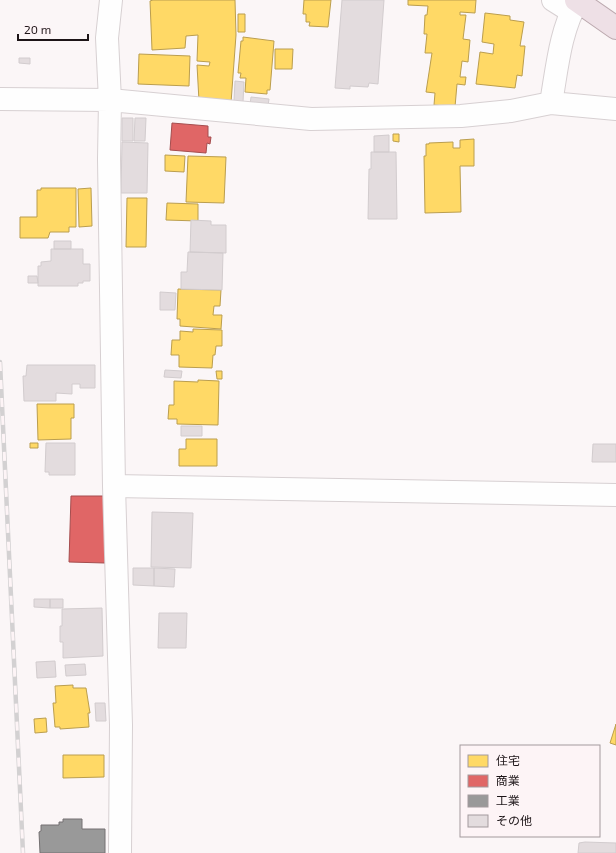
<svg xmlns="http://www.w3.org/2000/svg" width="616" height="853" viewBox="0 0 616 853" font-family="'Exo 2','Noto Sans JP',sans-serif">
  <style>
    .homes { fill: #ffd966; stroke: #bb9e4e }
    .shops { fill: #e06666; stroke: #a54d4e }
    .industry { fill: #999; stroke: #747172 }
    .building { fill: #e3dcde; stroke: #d2ccce }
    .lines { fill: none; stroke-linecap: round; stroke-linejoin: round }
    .minor-casing { stroke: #d7d0d2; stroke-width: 24 }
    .tertiary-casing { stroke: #d7d0d2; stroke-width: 24 }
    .trunk-casing { stroke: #bba8ae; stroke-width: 24 }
    .minor { stroke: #fefefe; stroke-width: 22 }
    .tertiary { stroke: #fefefe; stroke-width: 22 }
    .trunk { stroke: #eee0e6; stroke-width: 22 }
    .rail-casing { stroke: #d3d1d2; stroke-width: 4.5 }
    .rail { stroke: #fdf4f6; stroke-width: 3; stroke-dasharray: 9; stroke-linecap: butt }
  </style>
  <rect width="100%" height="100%" fill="#fbf6f7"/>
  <path class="homes" d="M153,0H235L236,35L231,103L199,101L197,65L209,66L210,62L197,61L198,35L186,36L185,48L152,50L150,1Z
    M304,0H331L328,27L309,26L310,22H306V14H303Z
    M408,0H476L475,13L460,12V15H466L463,39L470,40L468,62L462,61L460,77H466L465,85L457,84L455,107L434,105L435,93L426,92L432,53H425L427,34H424L425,15H427L428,6L408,5Z
    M485,13L510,16V20L524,22L520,46H525L522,76L517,75L515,88L476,84L480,52L493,54L494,44L482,42Z
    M238,14H245V32H238Z
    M243,37L274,41L270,90H267V94L245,92L246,78H240L241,73H238L241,41H243Z
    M275,49H293L292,69H275Z
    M139,54L190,56L189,86L138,84Z
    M393,134H399V142L393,141Z
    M474,139V166H460L461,212L425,213L424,156H426V144H429V143L453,142V148H460V140Z
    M165,155L185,156L184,172L165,171Z
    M188,156L226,157L224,203L186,202Z
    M41,188H76V227H69V232H50L48,238H20V217H37V190H41Z
    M91,188L92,226L79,227L78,189Z
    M127,198H147L146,247H126Z
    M167,203L198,204V221L166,220Z
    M178,289L221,290L220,306H214L213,315H222L221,329L180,326V319H177Z
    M193,329L222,330V346H216L215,355H213L212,368L179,367V355H171L172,340H180V331L193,332Z
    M216,371H222V379H217Z
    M198,380L219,381L218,425L177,424V419H168L169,405H174V381L198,382Z
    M37,404H74V418H71V439L38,440Z
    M186,439H217V466H179V449H186Z
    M30,443H38V448H30Z
    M73,685V688H86L90,713H88L89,727L60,729V727H55L53,703H56L55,686Z
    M46,718L47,732L35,733L34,719Z
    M616,724V745L610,743Z
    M63,755H104V777L63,778Z"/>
  <path class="shops" d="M172,123L208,126V137H211L210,144L207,143L206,153L170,150Z
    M71,496H106L105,563L69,562Z"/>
  <path class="industry" d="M63,819H82V829H105V853H40L39,832L41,831V825H59V822H63Z"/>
  <path class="building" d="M342,0H384L378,84L369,83L368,87L350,86V89L335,88Z
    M19,58H30V64L19,63Z
    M235,81L244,82L243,102L234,101Z
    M251,97L269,99L268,106L250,105Z
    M122,118H133V141H122Z
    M135,118H146L145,141H134Z
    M389,135V152H374V136Z
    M122,142L148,143L147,193H121Z
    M371,152H396L397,219H368L369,169H371Z
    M191,220L211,221V225H226V253L190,252Z
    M54,241H71V249H54Z
    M51,249H83V264H90V281H83V283H78V286H38V266H41V262L51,261Z
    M188,252L223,253L222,290L181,289V272H187Z
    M28,276H37L38,283H28Z
    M160,292L176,293L175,310H160Z
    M27,365H95V388H80V384H72V394L56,393V401H24L23,376H26Z
    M165,370L182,371L181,378L164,377Z
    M181,426H202V436H181Z
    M46,443H75V475H49V472H45Z
    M593,444H616V462H592Z
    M152,512L193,513L191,568L151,567Z
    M133,568H154V586L133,585Z
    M154,568L175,569L174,587L154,586Z
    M34,599H50V608L34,607Z
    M50,599H63V608H50Z
    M102,608L103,656L63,658V642H60V626H62V609Z
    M159,613H187L186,648H158Z
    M55,661L56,677L37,678L36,662Z
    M85,664L86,675L66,676L65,665Z
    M95,703H105L106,721H96Z
    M585,842L616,843V853H578L579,843Z"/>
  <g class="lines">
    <g class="minor-casing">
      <path id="minor" d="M111,0L107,38L110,100L109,159L114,486L121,725L120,853
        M0,99L110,100L311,119L461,116L511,111L551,103C557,69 560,30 578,0
        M551,103L616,109
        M114,486L616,495"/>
    </g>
    <g class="tertiary-casing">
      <path id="tertiary" d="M553,0L572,12"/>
    </g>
    <g class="trunk-casing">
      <path id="trunk" d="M576,0L616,28"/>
    </g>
    <use href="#minor" class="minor"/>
    <use href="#tertiary" class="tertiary"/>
    <use href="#trunk" class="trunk"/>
    <g class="rail-casing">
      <path id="rail" d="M0,362L23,853"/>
    </g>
    <use href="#rail" class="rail"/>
  </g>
  <rect x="460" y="745" width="140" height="92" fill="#fdf4f6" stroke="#a39a9d"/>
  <rect x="468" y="755" width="20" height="12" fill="#ffd966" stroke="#a39a9d"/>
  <text x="496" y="765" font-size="12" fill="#1c1417">住宅</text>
  <rect x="468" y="775" width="20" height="12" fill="#e06666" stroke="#a39a9d"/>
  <text x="496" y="785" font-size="12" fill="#1c1417">商業</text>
  <rect x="468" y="795" width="20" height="12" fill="#999999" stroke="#a39a9d"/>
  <text x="496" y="805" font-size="12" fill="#1c1417">工業</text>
  <rect x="468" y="815" width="20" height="12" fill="#e3dcde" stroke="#a39a9d"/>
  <text x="496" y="825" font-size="12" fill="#1c1417">その他</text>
  <path d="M18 34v6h70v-6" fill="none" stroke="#1c1417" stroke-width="2"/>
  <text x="24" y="34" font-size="12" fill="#1c1417" stroke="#fdf4f6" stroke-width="3" paint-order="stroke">20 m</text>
</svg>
